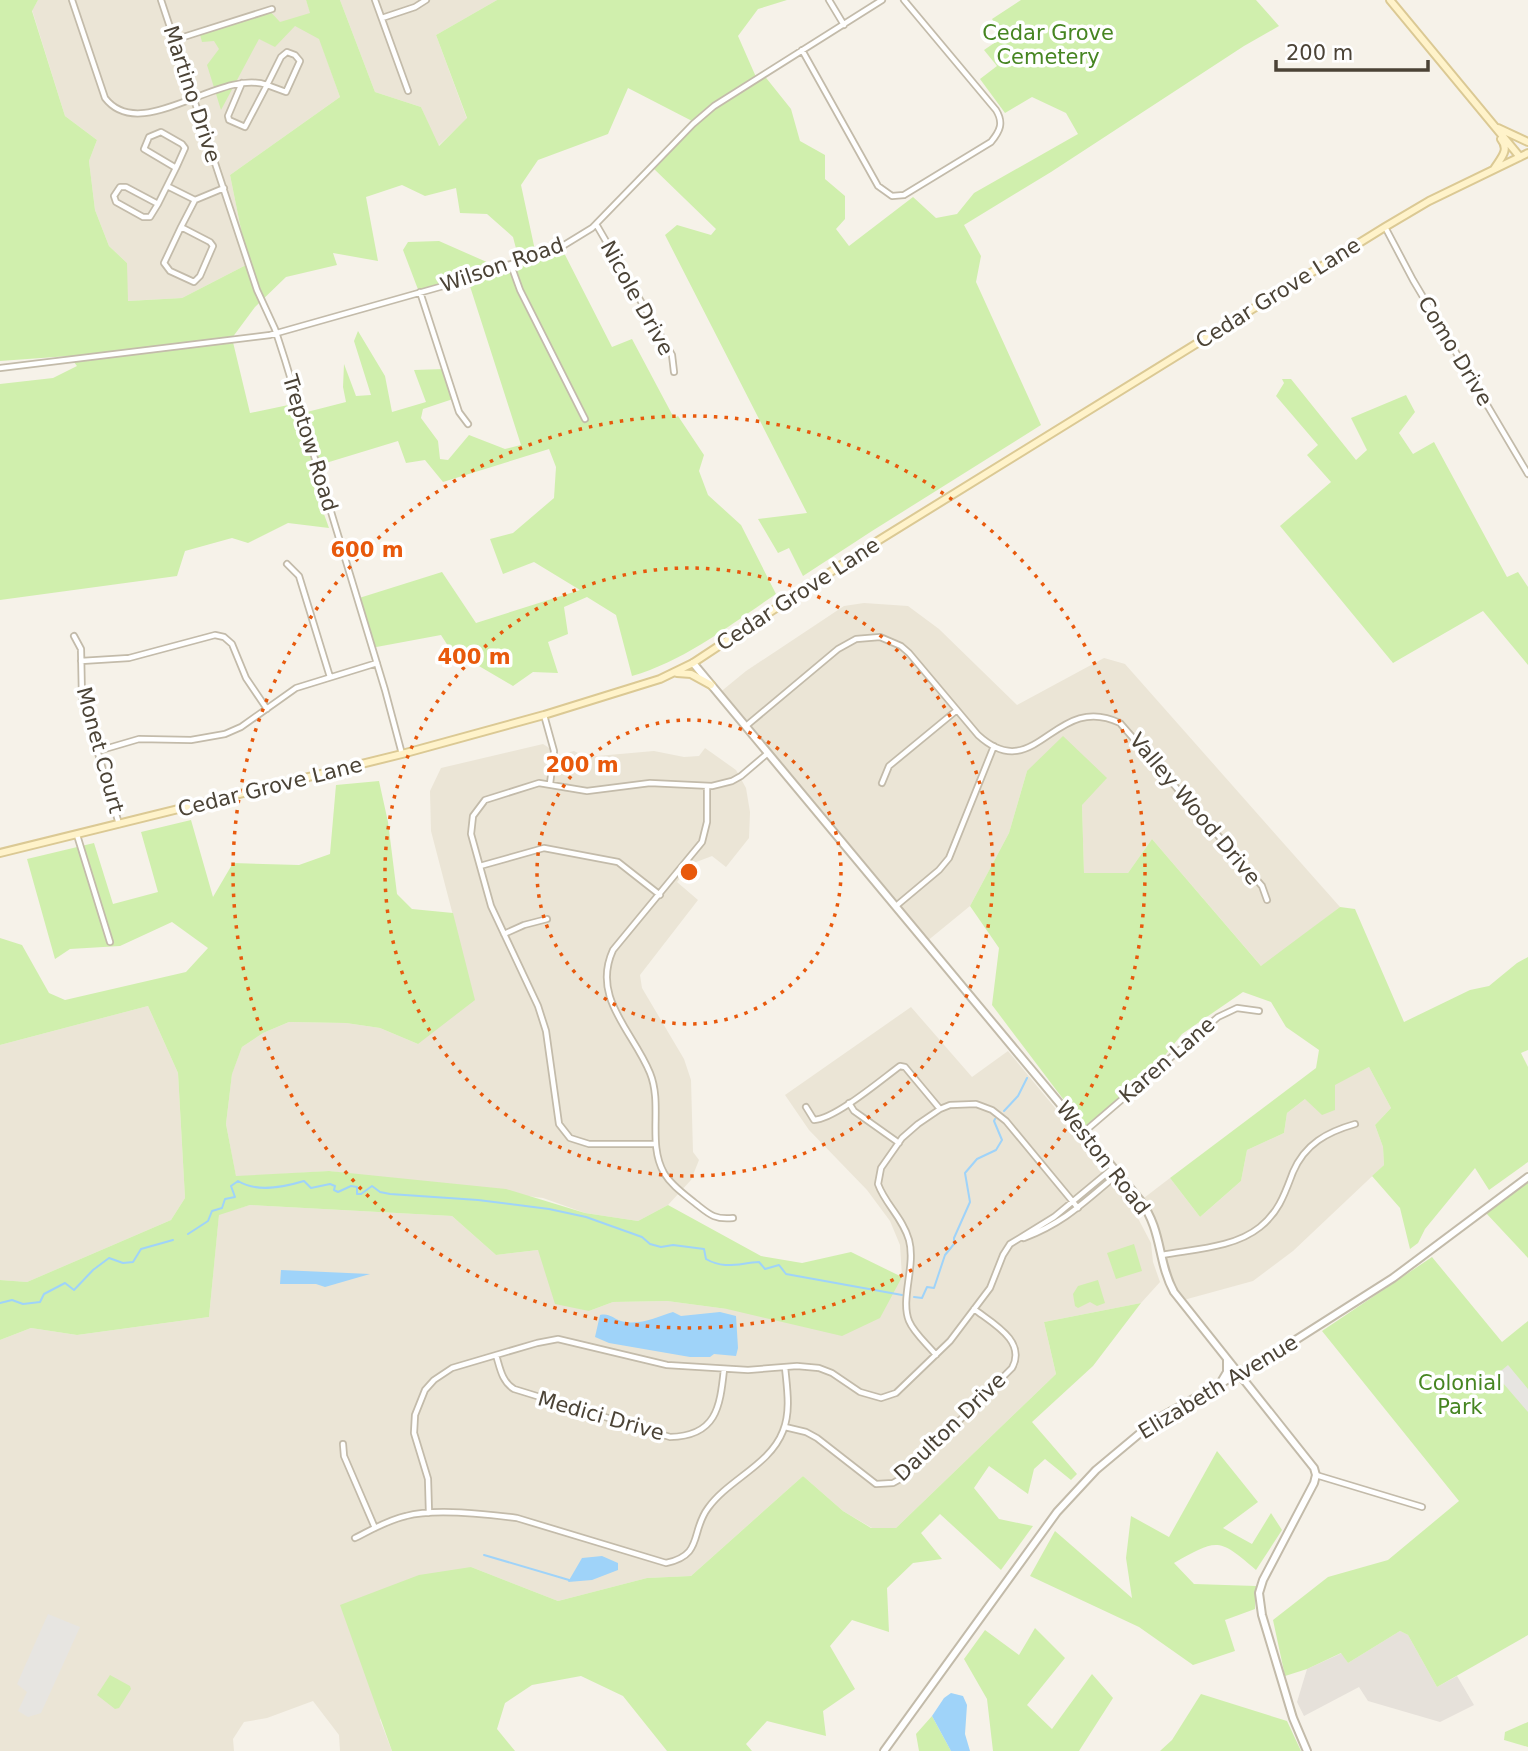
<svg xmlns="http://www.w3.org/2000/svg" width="1528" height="1751" viewBox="0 0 1528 1751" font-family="'DejaVu Sans',sans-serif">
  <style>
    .residential { fill: #ebe5d6 }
    .industrial { fill: #e6e1da }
    .green { fill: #d0efad; fill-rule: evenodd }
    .parking { fill: #e7e5e1 }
    .water { fill: #9fd3f9 }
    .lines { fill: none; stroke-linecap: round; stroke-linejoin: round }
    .stream { stroke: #9fd3f9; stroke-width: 2 }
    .minor-casing { stroke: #c3bbaa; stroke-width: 8 }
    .tertiary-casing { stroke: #c3bbaa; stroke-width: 10 }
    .secondary-casing { stroke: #dbc994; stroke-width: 10 }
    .minor { stroke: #fff; stroke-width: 4.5 }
    .tertiary { stroke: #fff; stroke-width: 6 }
    .secondary { stroke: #fff3ca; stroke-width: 6 }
    .ring { fill: none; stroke: #e8590c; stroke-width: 3.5; stroke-dasharray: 3.5 7 }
    .labels { text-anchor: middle; stroke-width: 7; stroke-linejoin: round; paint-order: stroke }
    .park-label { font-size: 21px; fill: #468521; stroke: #fff }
    .street-label { font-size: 21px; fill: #4b4336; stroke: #fff }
    .centre { fill: #e8590c; stroke: #fff; stroke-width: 3.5 }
    .ring-label { font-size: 21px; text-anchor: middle; font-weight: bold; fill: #e8590c; stroke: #fff; stroke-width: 7; stroke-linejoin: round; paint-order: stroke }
  </style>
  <rect width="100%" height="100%" fill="#f6f2e9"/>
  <path class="residential" d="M38,0H306L340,97L230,175L248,264L182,298L127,301V263L109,246L95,210L89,161L97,140L65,116L32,10Z
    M340,0H497L436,35L467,119L438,146L421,107L375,92Z
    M864,603L908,606L939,629L1017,705L1104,658L1125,664L1340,907L1262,967L1152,839L1128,873H1084L1082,805L1027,771L1009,833L970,906L926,942L718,694L746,671L844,606Z
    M543,744L560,755L574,751L586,757L654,751L684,757L699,756L705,748L736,770L746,788L750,812L749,838L726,867L712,856L691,864L677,882L698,900L640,975L642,988L684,1059L691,1080L693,1152L699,1160L691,1180L668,1205L638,1221L585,1213L543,1198L329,1171L236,1177L226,1124L232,1073L242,1047L263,1033L289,1022L346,1023L380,1028L418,1044L455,923L431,831L430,791L441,768Z
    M148,1006L178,1073L185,1198L171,1220L27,1282L0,1280V1045Z
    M911,1007L972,1077L1008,1051L1123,1190L1151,1243L1153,1262L1160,1282L1141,1303L1044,1322L1056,1374L896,1528H872L843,1511L803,1476L691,1576L647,1578L558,1601L471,1567L380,1720L392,1751H340L339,1735L313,1701L267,1718L244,1722L233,1739L234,1751H0V1340L31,1328L77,1335L209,1317L219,1214L250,1205L452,1216L496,1255L538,1250L589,1311L613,1302L667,1301L727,1309L902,1277L900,1245L890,1221L867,1190L809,1130L785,1095Z
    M1369,1067L1391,1108L1375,1125L1383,1147L1384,1165L1293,1251L1253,1281L1180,1301L1174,1292L1160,1245L1140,1201L1170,1178L1200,1217L1241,1181L1247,1150L1284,1133L1287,1113L1305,1099Z"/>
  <path class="industrial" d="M1400,1631L1408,1635L1437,1687L1457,1676L1474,1705L1440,1722L1368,1701L1359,1687L1304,1716L1297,1702L1307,1669L1342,1653L1348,1663Z"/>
  <path class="green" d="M0,0H38L32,11L65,116L97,140L89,161L95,210L109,246L127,263L128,301L182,298L248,264L230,175L340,97L319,39L295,26L275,47L259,39L221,110L207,65L219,49L214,41L202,42L199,31L267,8L280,22L310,13L306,0H340L375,92L421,107L439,146L467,118L436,35L497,0H787L758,9L738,36L756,77L763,74L791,109L800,141L825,155V179L845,196V219L836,229L849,246L913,197L936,218L957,214L974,193L1078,134L1066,113L1032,97L1005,113L980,79L997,66L984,50L1003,37L992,19L1021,0H1256L1279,26L1244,46L1051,172L964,225L981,256L976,282L1041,425L872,531L803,576L789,548L778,553L758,519L807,513L665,235L677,225L711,235L716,229L652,167L694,122L628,88L608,134L538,160L521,185L536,255L561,247L612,347L632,339L674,418L678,416L704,455L699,471L708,495L741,525L776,594C730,625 686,660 632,676L616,615L587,597L564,607L568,634L548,642L558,673L533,672L513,686L450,649L441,635L371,648L356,599L442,572L476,623L580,590L534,562L503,574L490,539L513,533L554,498L556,467L549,449L443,482L425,460L406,463L398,441L316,466L319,475L311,478L329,528L288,523L248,543L232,538L185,551L177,576L0,600V384L53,378L77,366L69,356L0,361ZM402,185L425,196L456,188L460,213L487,214L513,237L519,260L498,267L439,241L408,242L403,250L419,292L467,277L521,445L505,449L469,435L448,460L440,459L438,441L421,418L423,409L453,399L444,369L414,370L426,402L392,412L385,376L358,331L354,341L371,395L356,396L344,364L343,387L346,402L307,412L302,411L298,403L250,413L232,338L255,307L286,277L337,265L333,253L378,261L366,197Z
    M1282,379H1291L1356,460L1367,450L1351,418L1406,395L1415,412L1399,433L1413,454L1434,442L1507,577L1518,572L1528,587V665L1483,611L1393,663L1280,526L1331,482L1307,455L1318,445L1276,396L1284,383Z
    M1063,736L1107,778L1082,805L1084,873H1128L1152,839L1261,966L1340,907L1355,909L1404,1022L1470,990L1489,986L1517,963L1528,957V1050L1521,1053L1528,1067V1162L1489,1190L1475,1168L1425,1229L1418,1243L1410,1249L1400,1208L1372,1176L1384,1165L1383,1147L1375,1125L1391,1108L1369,1067L1335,1085V1110L1322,1115L1305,1099L1287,1113L1284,1133L1247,1150L1241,1181L1200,1217L1170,1178L1316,1068L1319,1050L1286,1027L1271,1002L1243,992L1182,1034L1158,1064L1085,1128L992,1005L999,948L970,906L1009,833L1027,771Z
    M379,781L388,822L397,894L412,909L453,913L475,1000L418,1044L380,1028L346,1023L289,1022L263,1033L242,1047L232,1074L226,1124L236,1176L329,1171L506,1189L585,1213L638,1221L668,1205L761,1256L802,1263L851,1252L902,1277L880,1318L842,1336L727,1309L667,1301L613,1302L589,1311L555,1304L538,1250L496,1255L452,1216L250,1205L219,1215L209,1317L77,1335L31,1328L0,1340V1280L27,1282L171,1220L185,1198L178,1073L148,1006L0,1045V938L22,945L49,993L65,1000L186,972L208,948L172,922L120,946L70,949L55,959L27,859L94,843L113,904L158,892L141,832L191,820L213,897L233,863L299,865L330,854L336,785Z
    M1528,1181V1258L1486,1213Z
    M1134,1244L1142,1271L1116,1279L1107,1253Z
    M1432,1257L1502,1342L1528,1321V1635L1437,1687L1408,1635L1400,1631L1348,1663L1341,1653L1307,1669L1285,1676L1273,1620L1328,1577L1388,1560L1459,1501L1322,1331Z
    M1098,1280L1105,1303L1097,1306L1090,1302L1078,1308L1075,1306L1073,1294L1078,1286Z
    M1141,1303L1093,1366L1032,1422L1077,1474L1071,1480L1045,1459L1034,1469L1028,1494L989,1466L974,1488L999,1519L1033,1526L1001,1570L940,1514L921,1533L942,1559L913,1563L887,1588L889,1632L852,1620L830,1646L855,1689L823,1711L826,1736L767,1721L746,1744L752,1751H667L623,1696L581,1676L532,1685L505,1703L497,1729L515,1751H392L340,1605L419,1575L471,1567L558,1601L647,1578L691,1576L803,1476L843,1511L871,1528H896L1056,1374L1044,1322Z
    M1217,1451L1258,1502L1223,1528L1252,1544L1271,1513L1282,1530L1256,1570C1218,1537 1217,1539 1174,1563L1194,1584L1256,1586L1255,1609L1225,1620L1235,1651L1193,1665L1139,1627L1030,1576L1055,1531L1132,1598L1126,1558L1131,1516L1169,1537Z
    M1035,1628L1065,1658L1027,1705L1052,1729L1092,1674L1113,1698L1079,1751H993L987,1699L964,1659L985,1630L1019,1655Z
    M110,1675L130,1686L131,1689L119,1708L115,1709L97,1695Z
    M1201,1694L1287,1721L1301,1751H1160L1172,1740Z
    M932,1716L951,1751H919L916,1734Z
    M1528,1722V1747L1504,1740L1505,1732Z"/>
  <path class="parking" d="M1508,1365L1528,1389V1412L1496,1375Z
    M48,1614L80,1627L41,1713L28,1717L18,1711L27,1692L17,1684Z"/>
  <path class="water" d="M281,1270L370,1274L325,1287L316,1284H280Z
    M673,1312L681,1316L720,1312L736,1316L738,1348L736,1356L714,1354L710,1357H690L609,1343L595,1337L600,1315C610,1313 612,1318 621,1321C639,1326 657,1317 673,1312Z
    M602,1556L618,1563V1570L592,1580L568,1582L582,1558Z
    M951,1693L963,1696L967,1705L965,1734L970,1751H951L932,1716L944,1698Z"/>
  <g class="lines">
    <path class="stream" d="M1004,1111L1018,1096L1027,1078
      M188,1234L208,1221L212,1211L222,1208L225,1199L235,1197L231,1186L238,1181C257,1193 284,1187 304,1181L311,1188L330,1184L335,1186L334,1190L338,1192L351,1186L357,1187V1194H361L372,1186L380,1192L390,1194L478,1200L549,1209L586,1217L642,1237L650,1244L661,1247L673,1245L704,1249L706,1259C725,1270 739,1263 759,1262L765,1269L779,1265L786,1274L902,1295
      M914,1297L922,1298L927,1287L934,1288L945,1255L954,1244V1238L970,1202L965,1173L977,1159L996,1150L1002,1140L994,1121L995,1119
      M0,1303L12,1300L23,1304L40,1302L44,1294L65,1283L74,1290L93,1270L109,1258L123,1263L133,1262L141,1249L173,1240
      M484,1555L569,1580"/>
    <g class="minor-casing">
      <path id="minor" d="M72,0L105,98C141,145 220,68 267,85L245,127L229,120L228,116L242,83
        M161,0L257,290L275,329L285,360L385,690L402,754
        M375,0L408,91
        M829,0L844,25
        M382,18L415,7L426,0
        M174,40L272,9
        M802,50L878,186L892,196L904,195L991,142C1000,131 1004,123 996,110L904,0
        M287,52L295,55L300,61L286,92L267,85L281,57Z
        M161,132L182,144L185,148L176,168L144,149L149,137Z
        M167,186L195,200L224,188
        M120,187H126L158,204L150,217H143L116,202L114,196Z
        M158,204L176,168
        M596,224L672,355L674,372
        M181,227L210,242L213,246L200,276L194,282L170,271L164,263Z
        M181,227L195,200
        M1385,227L1413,280L1528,474
        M511,265L520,290L585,419
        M420,292L459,412L468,424
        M0,368L270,335L461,281L561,247L592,228L693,124L714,106L882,0
        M287,564L299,576L330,677
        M74,636L81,649L82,699L119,824
        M81,661L129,658L215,635L224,637L232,644L246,678L267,709
        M544,715L554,751L550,784
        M746,726L838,649L856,639L880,637L901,646L909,653L978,735C1036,788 1054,691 1120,723L1262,886L1267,900
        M98,751L139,739L191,740L225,734L241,727L296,688L377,663
        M882,783L889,766L957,710
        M707,786V822L702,842L613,950C591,998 633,1031 650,1073C663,1105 647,1143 664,1173C671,1185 684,1194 695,1203C709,1214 714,1220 733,1218
        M77,835L110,942
        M480,866L544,848L618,862L660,895
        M896,906L939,870L949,858L994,746
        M504,934L524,925L547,919
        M849,1103L854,1111L899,1143
        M806,1107L814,1120C835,1119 881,1080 900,1066L905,1067L940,1109
        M1084,1132L1218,1017L1237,1008L1259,1011
        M656,1144H589L570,1138L559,1124L546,1031L538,1006L491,906L471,834L473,816L485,800L539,783L587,791L650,783L712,786L732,781L741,776L768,753
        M1024,1238C1066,1222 1085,1201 1118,1174
        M1162,1255C1194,1249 1234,1248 1260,1227C1279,1212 1285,1193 1293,1172C1305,1144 1327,1132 1355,1124
        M496,1355C500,1368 502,1382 514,1389L670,1437C716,1436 720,1408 724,1369
        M936,1355C927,1344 914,1333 909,1321C900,1299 916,1266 909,1240C903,1218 885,1204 878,1184L881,1168L902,1138L918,1124L940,1109L950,1105L976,1104L992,1110L1006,1121L1078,1208
        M785,1427L806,1432L817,1438L876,1484L893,1483L902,1478L1012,1368C1027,1341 992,1323 974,1309
        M343,1444L344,1456L375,1528
        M1316,1475L1422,1507
        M429,1513L428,1479L414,1433L415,1415L425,1390L434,1380L452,1368L537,1343L558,1339L667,1365L748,1370L797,1366L819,1368L832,1373L860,1392L881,1398L896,1393L950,1341L990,1288L1003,1255L1010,1244L1054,1217L1113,1168
        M355,1538C371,1530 388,1520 406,1516C435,1508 486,1514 517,1518L666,1563C704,1555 690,1532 708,1508C729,1479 770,1465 783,1431C791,1411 787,1388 785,1367"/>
    </g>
    <g class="tertiary-casing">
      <path id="tertiary" d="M693,663L1140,1200C1163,1231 1157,1261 1174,1292L1314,1468L1316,1475L1314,1483L1263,1580L1259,1593L1262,1615L1293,1718L1307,1751
        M1221,1382L1227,1372V1360
        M884,1751L1057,1512L1096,1470L1157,1419L1272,1355L1393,1278L1528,1177"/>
    </g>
    <g class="secondary-casing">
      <path id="secondary" d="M1390,0L1520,157
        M1498,128L1528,142
        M1494,169C1501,158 1510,150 1501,139
        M677,673L691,674L711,685
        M0,853L402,754L544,715L660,679L693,663L876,542L1385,227L1429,201L1528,153"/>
    </g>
    <use href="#minor" class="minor"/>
    <use href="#tertiary" class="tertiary"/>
    <use href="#secondary" class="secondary"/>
  </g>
  <g class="ring">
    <circle cx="689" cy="872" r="152"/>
    <circle cx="689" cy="872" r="304"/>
    <circle cx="689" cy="872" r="456"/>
  </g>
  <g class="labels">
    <g class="park-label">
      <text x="1048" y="40">Cedar Grove<tspan x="1048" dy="24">Cemetery</tspan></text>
      <text x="1460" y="1390">Colonial<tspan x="1460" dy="24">Park</tspan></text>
    </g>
    <g class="street-label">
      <text transform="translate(192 94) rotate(72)" y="7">Martino Drive</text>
      <text transform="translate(502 265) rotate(-19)" y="7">Wilson Road</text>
      <text transform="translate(1278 293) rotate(-32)" y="7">Cedar Grove Lane</text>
      <text transform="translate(637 298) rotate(61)" y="7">Nicole Drive</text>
      <text transform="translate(1455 351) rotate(59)" y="7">Como Drive</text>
      <text transform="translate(310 443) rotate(73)" y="7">Treptow Road</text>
      <text transform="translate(798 594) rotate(-33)" y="7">Cedar Grove Lane</text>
      <text transform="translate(100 750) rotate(75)" y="7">Monet Court</text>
      <text transform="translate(270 787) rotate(-14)" y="7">Cedar Grove Lane</text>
      <text transform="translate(1195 809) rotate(50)" y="7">Valley Wood Drive</text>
      <text transform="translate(1167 1060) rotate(-41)" y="7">Karen Lane</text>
      <text transform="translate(1103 1158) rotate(52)" y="7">Weston Road</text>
      <text transform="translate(1218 1387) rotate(-31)" y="7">Elizabeth Avenue</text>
      <text transform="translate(601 1416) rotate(16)" y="7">Medici Drive</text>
      <text transform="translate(950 1427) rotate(-44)" y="7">Daulton Drive</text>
    </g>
  </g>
  <circle cx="689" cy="872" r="10" class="centre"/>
  <g class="ring-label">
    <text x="367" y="557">600 m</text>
    <text x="474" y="664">400 m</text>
    <text x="582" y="772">200 m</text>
  </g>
  <path d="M1276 60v10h152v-10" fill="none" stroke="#4b4336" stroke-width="3.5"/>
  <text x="1286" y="60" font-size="21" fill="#4b4336" stroke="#ffffff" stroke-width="5" paint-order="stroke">200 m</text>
</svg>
